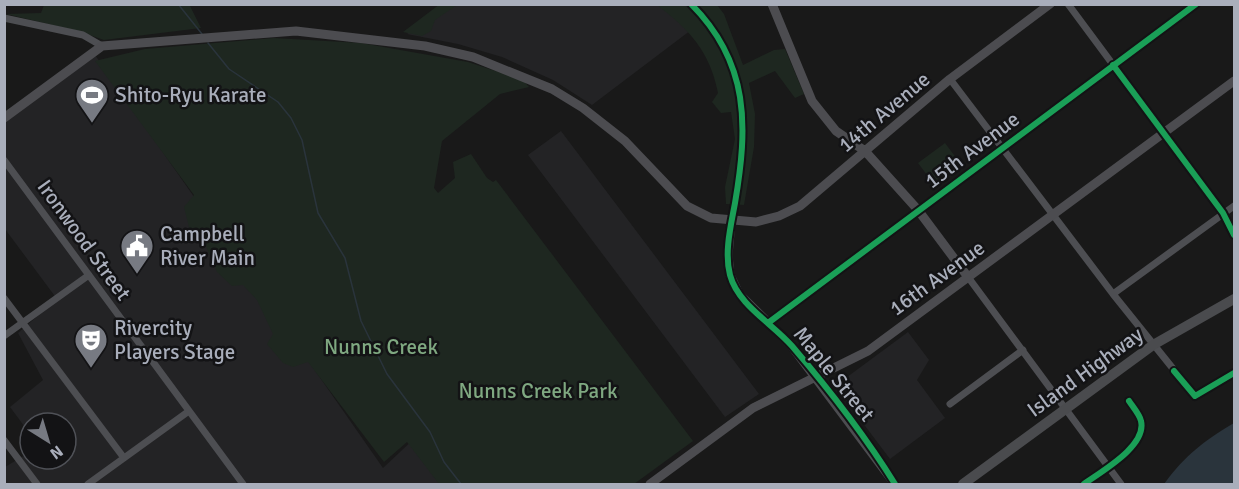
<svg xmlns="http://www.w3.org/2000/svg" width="1239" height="489" viewBox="0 0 1239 489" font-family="Signika,sans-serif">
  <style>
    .built { fill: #232325 }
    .green { fill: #1e2720 }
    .water { fill: #2a343c }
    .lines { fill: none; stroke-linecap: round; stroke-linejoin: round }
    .stream { stroke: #2a343c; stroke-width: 1.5 }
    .street { stroke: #4d4e52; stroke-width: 7 }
    .secondary { stroke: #4c4c50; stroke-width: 9 }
    .primary { stroke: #4a4b4e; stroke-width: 10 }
    .cycleway-casing { stroke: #131315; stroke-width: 10 }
    .cycleway { stroke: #1a9f57; stroke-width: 6 }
    .labels { text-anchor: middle; stroke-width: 5; stroke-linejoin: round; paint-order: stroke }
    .poi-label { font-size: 21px; fill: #a9aebb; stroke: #131315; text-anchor: start }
    .street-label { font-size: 21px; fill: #a9aebb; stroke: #131315 }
    .park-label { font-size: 21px; fill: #7fa881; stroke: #131315 }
  </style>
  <rect width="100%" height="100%" fill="#191919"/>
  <path class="built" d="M446,4L681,5L699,24L592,105L553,80L502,57L458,44L407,34Z
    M93,52L383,468L417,436L449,484H5V467L30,452V459H66V423H30V434L10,407L43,380L18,333L57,299L5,229V118Z
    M561,131L759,394L725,417L528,155Z
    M908,332L929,360L917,380L945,418L890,459L835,386Z"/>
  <path class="green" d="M440,4L457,5L435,20L431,31L422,36L403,32Z
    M44,5H192L190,6L201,28L104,40L78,31L6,14L41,13Z
    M657,5H717L724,14L743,65L774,50L785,49L804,94L795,98L775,71L749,83L755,114L754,147L744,205L726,204L725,187L735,139L731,112L721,113L712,102L718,93C710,52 690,30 657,5Z
    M274,38L361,43L468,62L523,80L529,87L500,94L442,141L434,188L438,193L455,178L453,162L471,154L487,178L493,182L496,180L693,441L634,484H439L407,442L384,462L308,362L293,367L283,363L267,344L273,334L257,300L243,285L232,286L217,272L206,246L189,227L184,207L194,195L95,61L145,49Z
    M945,143L963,167L936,187L918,163Z"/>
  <path class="water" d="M1234,423V484H1164C1185,455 1204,441 1234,423Z"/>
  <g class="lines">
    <path class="stream" d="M178,4L202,34
      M208,43L229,69L278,102L291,118L302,140L318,213L345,258L361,321L387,374L430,432L444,462L461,484"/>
    <path class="street" d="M1068,4L1223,213L1234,235
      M4,18L83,35L102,46
      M950,79L1113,294L1195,396L1234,373
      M4,160L243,484
      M968,277L1121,484
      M1113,294L1234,206
      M4,298L124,458
      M768,323L1196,4
      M4,336L89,275
      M950,404L1023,350
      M4,440L37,484
      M88,484L189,411
      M1084,484C1102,471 1147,446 1141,421C1140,415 1133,407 1129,401"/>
    <path class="secondary" d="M772,4L812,101L836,131L865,151L918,210L968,277
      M4,118L102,46L296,31L425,46L473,57L552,89L583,108L625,141L687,206L711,218L756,222L779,216L800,206L950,79L1050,4
      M731,222L728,255L730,275L739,294L791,345L895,484
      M650,484L753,408L868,351L1234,81"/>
    <path class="primary" d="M963,484L1153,345L1234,299"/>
    <g class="cycleway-casing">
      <path id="cycleway" d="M691,4C750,63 748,127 735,203C731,225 724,252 730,275C738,305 772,323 792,346C827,387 867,439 895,484
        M1113,65L1223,213L1234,235
        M768,323L1196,4
        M1174,371L1195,396L1234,373
        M1084,484C1102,471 1147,446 1141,421C1140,415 1133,407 1129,401"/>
    </g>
    <use href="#cycleway" class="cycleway"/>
  </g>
  <defs>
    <g id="stadium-pin" transform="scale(1.725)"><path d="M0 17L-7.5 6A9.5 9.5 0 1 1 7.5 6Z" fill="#777a82" stroke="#131315"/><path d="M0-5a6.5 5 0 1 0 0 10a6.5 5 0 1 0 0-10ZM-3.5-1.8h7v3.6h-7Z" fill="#fff"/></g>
    <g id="civic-pin" transform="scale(1.725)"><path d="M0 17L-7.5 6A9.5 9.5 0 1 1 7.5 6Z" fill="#777a82" stroke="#131315"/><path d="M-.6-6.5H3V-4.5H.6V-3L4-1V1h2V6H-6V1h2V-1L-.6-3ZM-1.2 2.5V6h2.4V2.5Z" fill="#fff"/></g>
    <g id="theatre-pin" transform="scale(1.725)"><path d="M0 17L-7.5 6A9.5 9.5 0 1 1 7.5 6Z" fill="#777a82" stroke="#131315"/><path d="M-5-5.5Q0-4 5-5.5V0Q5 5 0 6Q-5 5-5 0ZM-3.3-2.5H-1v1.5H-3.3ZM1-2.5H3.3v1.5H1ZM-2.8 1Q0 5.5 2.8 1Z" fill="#fff"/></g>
  </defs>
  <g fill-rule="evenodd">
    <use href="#stadium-pin" x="92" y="95"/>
    <use href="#civic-pin" x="137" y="246"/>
    <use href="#theatre-pin" x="91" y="340"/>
  </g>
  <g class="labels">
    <g class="poi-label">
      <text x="115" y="102">Shito-Ryu Karate</text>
      <text x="160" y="241">Campbell<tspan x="160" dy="24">River Main</tspan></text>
      <text x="114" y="335">Rivercity<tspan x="114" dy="24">Players Stage</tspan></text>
    </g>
    <g class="street-label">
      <text transform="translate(884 112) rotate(-40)" y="7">14th Avenue</text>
      <text transform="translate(972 150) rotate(-37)" y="7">15th Avenue</text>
      <text transform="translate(84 240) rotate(54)" y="7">Ironwood Street</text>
      <text transform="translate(937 278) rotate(-36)" y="7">16th Avenue</text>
      <text transform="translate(1085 372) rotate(-36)" y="7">Island Highway</text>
      <text transform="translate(834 374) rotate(51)" y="7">Maple Street</text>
    </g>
    <g class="park-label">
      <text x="381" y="354">Nunns Creek</text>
      <text x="538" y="398">Nunns Creek Park</text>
    </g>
  </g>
  <rect width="1239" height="489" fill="none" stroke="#a9aebb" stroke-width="12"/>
  <g transform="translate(48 441) rotate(143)"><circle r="28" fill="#131315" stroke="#4f5157" stroke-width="1.5"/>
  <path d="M0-4.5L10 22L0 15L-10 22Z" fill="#777a82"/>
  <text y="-9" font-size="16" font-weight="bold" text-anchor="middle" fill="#a9aebb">N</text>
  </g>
</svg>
